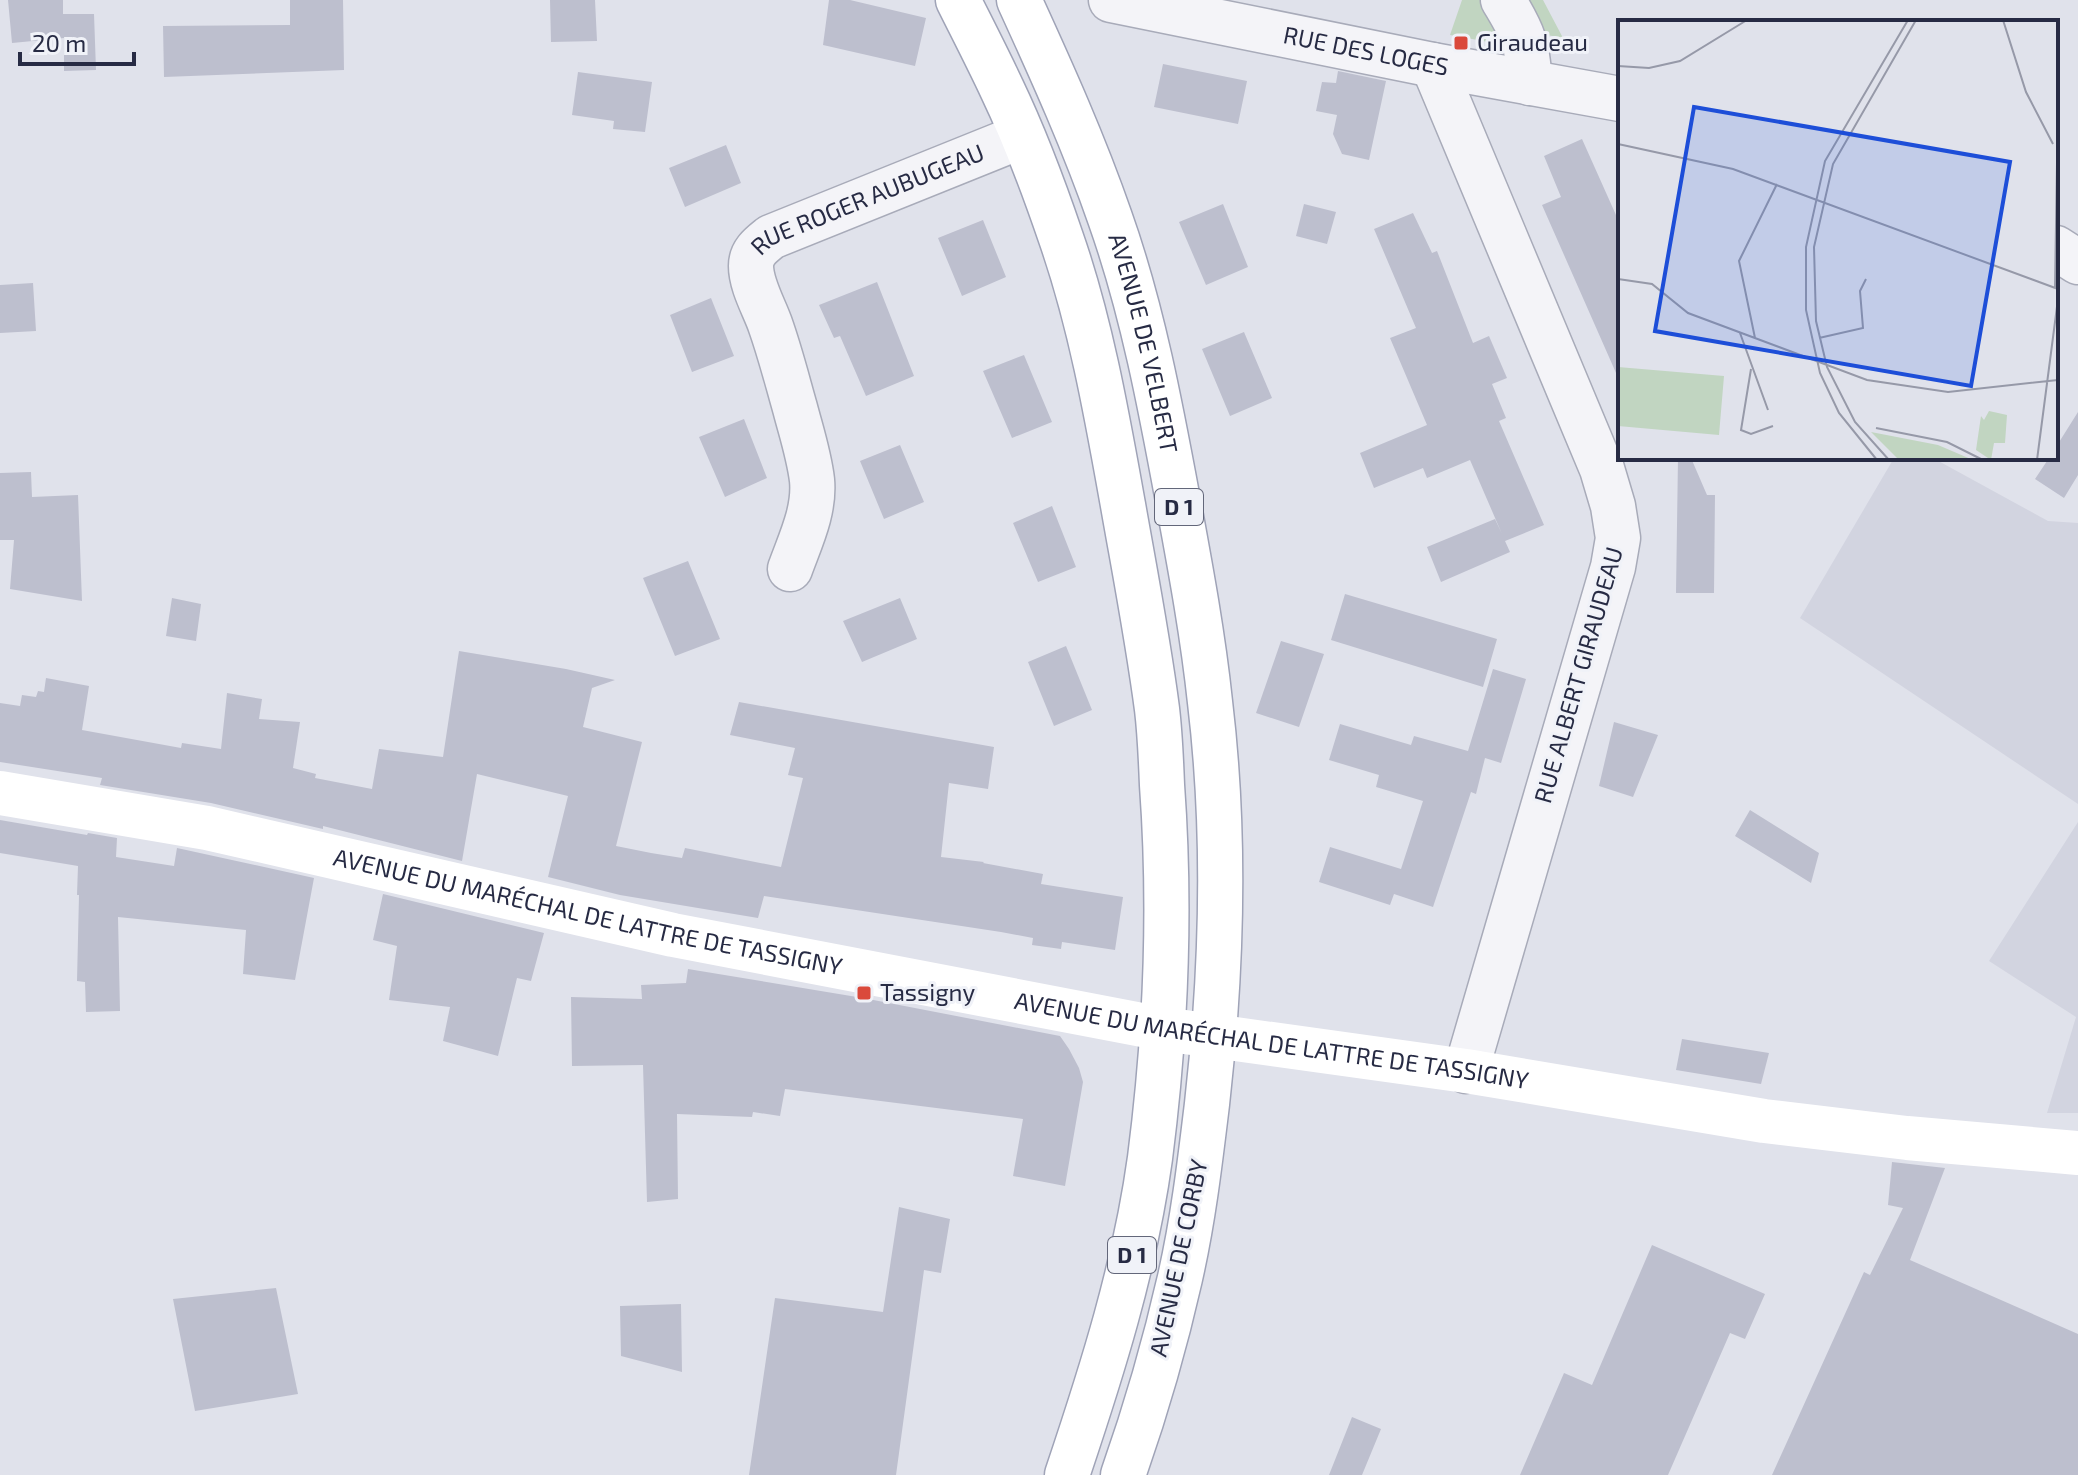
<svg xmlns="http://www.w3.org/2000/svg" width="2078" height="1475" viewBox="0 0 2078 1475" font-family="'Exo 2',sans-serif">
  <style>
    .built { fill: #d2d4e0 }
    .green { fill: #c1d5c1 }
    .building { fill: #bdbfce }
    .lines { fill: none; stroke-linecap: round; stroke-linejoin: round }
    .minor-casing { stroke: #a8abb9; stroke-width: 47 }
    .primary-casing { stroke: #9fa3b7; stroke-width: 47 }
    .minor { stroke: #f4f4f8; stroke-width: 44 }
    .secondary { stroke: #fff; stroke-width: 44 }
    .primary { stroke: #fff; stroke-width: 44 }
    .poi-dot { fill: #da493b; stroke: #f0f2f8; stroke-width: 3 }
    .labels { text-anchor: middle; stroke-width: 6; stroke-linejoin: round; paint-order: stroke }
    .shield { fill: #f0f2f8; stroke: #63677a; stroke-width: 2 }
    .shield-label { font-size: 22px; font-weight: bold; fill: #272b44 }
    .poi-label { font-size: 24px; fill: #272b44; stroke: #f0f2f8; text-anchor: start }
    .street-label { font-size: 24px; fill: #272b44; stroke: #f0f2f8 }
    .inset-road { fill: none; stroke: #9699a8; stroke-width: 2 }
    .view { fill: #1d4ed8; fill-opacity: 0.15; stroke: #1d4ed8; stroke-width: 4 }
    .inset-edge { fill: none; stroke: #272b44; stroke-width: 4 }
  </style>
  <rect width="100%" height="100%" fill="#e0e2eb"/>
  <path class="built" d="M1894,458H1933L2048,521L2078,523V804L1800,618Z
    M2078,822V1113H2047L2076,1017L1989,961Z"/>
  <path class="green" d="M1462,0H1487L1504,38L1500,42L1494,43L1450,35Z
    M1517,0H1543L1563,38L1536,33Z"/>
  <path class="building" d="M8,0H63V14H94L96,70L64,71V38L12,43Z
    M290,0H343L344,70L164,77L163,26L290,25Z
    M550,0H595L597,41L551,42Z
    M829,0H850L926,18L915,66L823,45Z
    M1163,64L1247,81L1238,124L1154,107Z
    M1338,71L1386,81L1369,160L1342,154L1333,134L1337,115L1316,111L1322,82L1336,83Z
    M578,72L652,82L645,132L613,129L614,121L572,115Z
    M1582,139L1620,224V382L1542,205L1561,197L1544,156Z
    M726,145L741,183L685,207L669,168Z
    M1223,204L1248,267L1206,285L1179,222Z
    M1304,204L1336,212L1327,244L1296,236Z
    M1413,213L1432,253L1437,251L1473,343L1489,336L1507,378L1492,384L1506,418L1499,421L1544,525L1505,541L1510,552L1441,582L1427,547L1495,519L1502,534L1470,460L1427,478L1423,468L1374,488L1360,453L1427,425L1390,338L1416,328L1374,229Z
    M983,220L1006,277L962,296L938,238Z
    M877,282L914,376L866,396L840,336L834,338L819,305Z
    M33,283L36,331L0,333V285Z
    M711,298L734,356L692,372L670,315Z
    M1244,332L1272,398L1230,416L1202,349Z
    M1024,355L1052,422L1012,438L983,371Z
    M2078,412V475L2064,498L2035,479L2049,458H2056V447Z
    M744,419L767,478L725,497L699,437Z
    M900,445L924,502L884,519L860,461Z
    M1678,458H1691L1707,495H1715L1714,593H1676Z
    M31,472L32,497L78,495L82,601L10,589L14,540H0V473Z
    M1052,506L1076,567L1038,582L1013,523Z
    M688,561L720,639L675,656L643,578Z
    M1345,594L1497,639L1483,687L1331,640Z
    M172,598L201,604L196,641L166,636Z
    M900,598L917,639L862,662L843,621Z
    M1281,641L1324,654L1299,727L1256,713Z
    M1066,646L1092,710L1054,726L1028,662Z
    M459,651L566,669L615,680L592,688L583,727L642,742L616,846L651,853L682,858L685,848L781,867L803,778L788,775L795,748L730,735L739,702L994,747L988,789L949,783L941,857L984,862L983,863L1043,874L1041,884L1123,897L1115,950L1062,942L1061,949L1032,945L1033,938L1001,932L764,896L758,918L620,895L548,877L568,796L477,774L462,861L323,826V829L211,803L100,785L102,778L0,762V703L20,706L22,695L36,697L38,691L44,692L46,678L89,686L82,730L181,748L182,743L221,749L227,693L262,699L259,719L300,722L293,768L316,774L315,778L372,789L379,749L443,757Z
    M1493,669L1526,679L1501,763L1485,758L1476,794L1471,792L1433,907L1394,894L1390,905L1319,882L1330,847L1401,869L1423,801L1376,787L1379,775L1329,760L1340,724L1411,745L1414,736L1468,751Z
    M1614,722L1658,735L1633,797L1599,786Z
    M1750,810L1819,853L1811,883L1735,836Z
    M0,820L87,835L88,833L117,838L116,857L174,866L177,848L314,878L295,980L243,974L246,930L118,917L120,1011L86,1012L85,982L77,981L79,895H77L78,866L0,853Z
    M383,894L544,933L531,981L517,978L498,1056L443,1041L450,1007L389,1000L397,946L373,940Z
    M688,969L863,998L1060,1036L1069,1049L1079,1068L1083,1082L1065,1186L1013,1176L1023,1119L785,1089L780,1116L753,1112L752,1117L677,1114L678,1199L647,1202L643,1065L572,1066L571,997L642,999L641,985L686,983Z
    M1682,1039L1769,1053L1761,1084L1676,1070Z
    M1892,1162L1945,1168L1910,1260L2078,1334V1475H1772L1864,1272L1870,1275L1903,1208L1888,1205Z
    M899,1207L950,1219L941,1273L924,1270L896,1475H749L775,1298L883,1312Z
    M1652,1245L1765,1294L1745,1339L1730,1333L1668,1475H1520L1564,1373L1592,1385Z
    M276,1288L298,1394L195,1411L173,1299Z
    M681,1304L682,1372L621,1356L620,1306Z
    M1352,1417L1381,1429L1362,1475H1329Z"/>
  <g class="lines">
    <g class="minor-casing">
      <g id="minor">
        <path id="s1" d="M1111,0L1433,65L1620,99"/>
        <path d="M1503,0C1524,34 1527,43 1530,83"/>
        <path d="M1433,65L1602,469L1613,506L1618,538L1613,567L1466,1071"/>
        <path d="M2056,248L2078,262"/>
        <path id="s2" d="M790,569C800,541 815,511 812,480C809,455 801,431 795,408C787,380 780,352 770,324C764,307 751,285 751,266C751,252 761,245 771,237L1022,136"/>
      </g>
    </g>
    <g class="primary-casing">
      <g id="primary">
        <path d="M958,0C973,30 988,59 1002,89C1025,137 1044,188 1061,238C1091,324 1107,416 1123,505C1135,573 1148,640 1157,709C1160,734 1161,759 1162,785C1171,909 1166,1034 1150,1158C1135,1267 1102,1371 1067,1475"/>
        <path id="s4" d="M1019,0C1052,72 1084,143 1110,218C1143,311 1161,409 1179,506C1191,571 1203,636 1210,702C1226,835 1222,971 1207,1104C1200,1162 1193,1221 1180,1278C1165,1344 1146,1410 1123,1475"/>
      </g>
    </g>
    <use href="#minor" class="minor"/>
    <path class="secondary" id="s3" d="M0,793L207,828L673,935L1163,1029L1466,1071L1764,1121L1907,1138L2078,1153"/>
    <use href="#primary" class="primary"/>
  </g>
  <g class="poi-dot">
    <rect x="1453" y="35" width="16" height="16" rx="4"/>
    <rect x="856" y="985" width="16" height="16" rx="4"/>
  </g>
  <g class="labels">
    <g class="shield">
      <rect x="1155" y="489" width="48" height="36" rx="6"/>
      <rect x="1108" y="1237" width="48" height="36" rx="6"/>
    </g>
    <g class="shield-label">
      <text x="1179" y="515">D 1</text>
      <text x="1132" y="1263">D 1</text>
    </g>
    <g class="poi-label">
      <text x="1477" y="51">Giraudeau</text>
      <text x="880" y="1001">Tassigny</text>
    </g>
    <g class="street-label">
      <text dy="8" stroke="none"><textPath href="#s1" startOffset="260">RUE DES LOGES</textPath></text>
      <text dy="8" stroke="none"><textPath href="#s2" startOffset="456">RUE ROGER AUBUGEAU</textPath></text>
      <text dy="8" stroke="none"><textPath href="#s4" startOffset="366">AVENUE DE VELBERT</textPath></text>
      <text transform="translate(1579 675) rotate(-74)" y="8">RUE ALBERT GIRAUDEAU</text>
      <text dy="8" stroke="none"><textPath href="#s3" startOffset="600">AVENUE DU MARÉCHAL DE LATTRE DE TASSIGNY</textPath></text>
      <text dy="8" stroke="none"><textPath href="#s3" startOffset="1296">AVENUE DU MARÉCHAL DE LATTRE DE TASSIGNY</textPath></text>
      <text transform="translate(1179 1258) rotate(-78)" y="8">AVENUE DE CORBY</text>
    </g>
  </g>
  <g transform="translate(1618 20)">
    <rect width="440" height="440" fill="#e0e2eb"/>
    <path d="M0,347L106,356L101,415L0,406ZM371,391L389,395L387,423H376L373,440L358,430L363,396L366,400ZM253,412L320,425L355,440H281Z" fill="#c1d5c1"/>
    <path class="inset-road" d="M385,0L408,72L435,124M0,46L31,48L62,41L129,0M0,124L115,149L440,269M0,259L34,264L70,293L249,360L330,372L440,360M437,268L440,81M122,313L150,390M137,318L121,241L159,164M201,318L245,308L242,271L248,259M133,349L123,410L133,414L155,406M258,408L329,422L365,440M259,440L221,393L202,353L188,290V227L207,141L290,0M271,440L237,402L209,347L198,301L196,227L215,144L298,0M419,440L440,279"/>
    <path class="view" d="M76,87L392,142L353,366L37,311Z"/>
    <rect width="440" height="440" class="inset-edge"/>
  </g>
  <path d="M20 52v12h114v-12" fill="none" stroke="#272b44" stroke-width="4"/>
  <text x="32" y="52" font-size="24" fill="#272b44" stroke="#f0f2f8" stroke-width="6" paint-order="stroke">20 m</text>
</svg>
